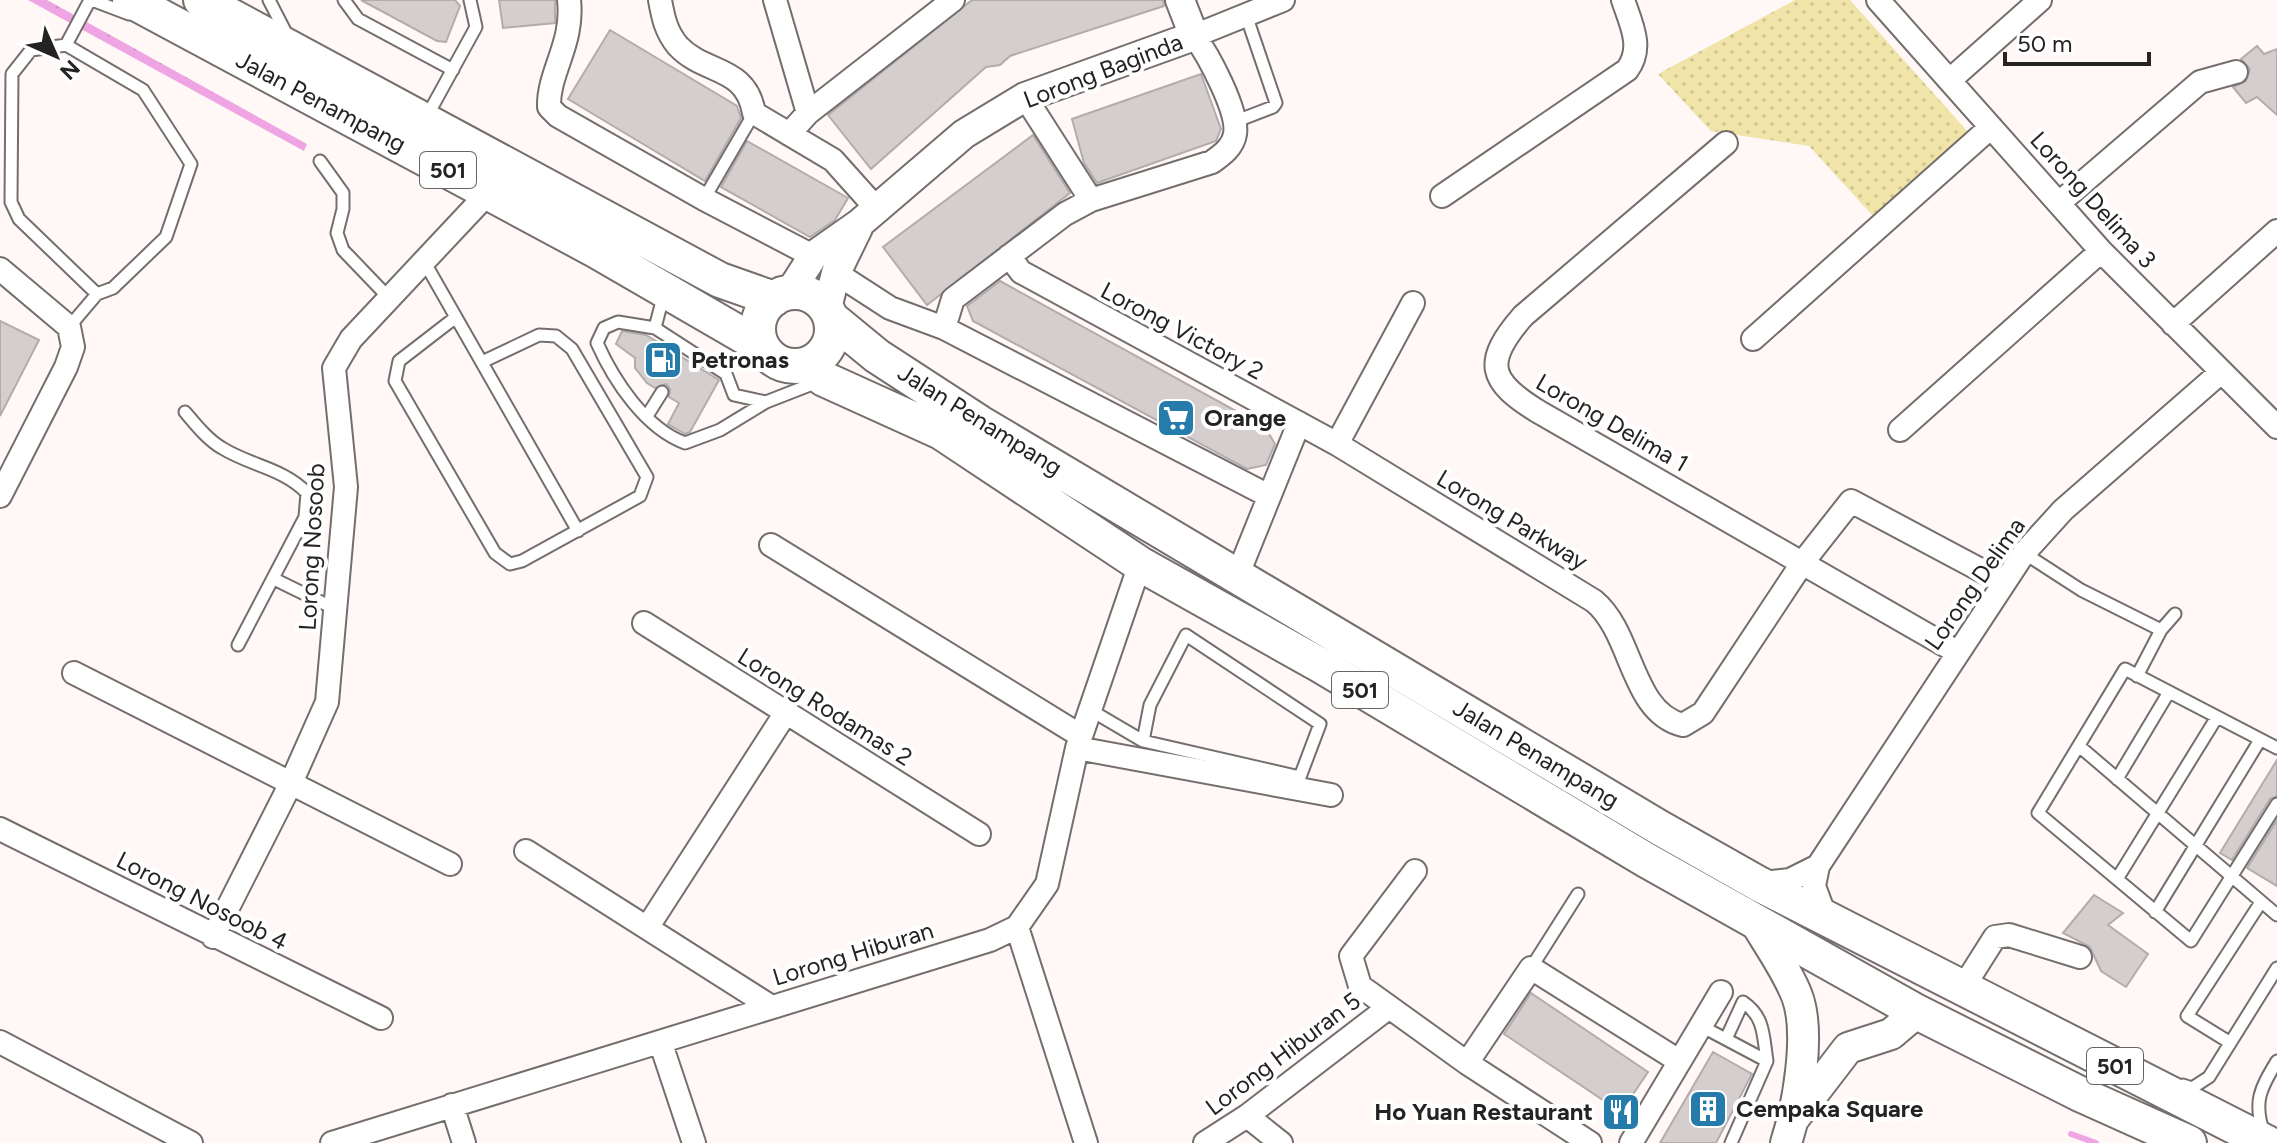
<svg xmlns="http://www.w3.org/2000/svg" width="2277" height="1143" viewBox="0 0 2277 1143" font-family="Figtree,sans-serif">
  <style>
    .park { fill: url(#park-dots) }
    .water { fill: url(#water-ripples) }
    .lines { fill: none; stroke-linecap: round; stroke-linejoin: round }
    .stream { stroke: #efa5e3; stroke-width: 6 }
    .building { fill: #d5cecf; stroke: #b2acad; stroke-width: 2 }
    .service-casing { stroke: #746e6d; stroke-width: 15 }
    .minor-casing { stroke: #746e6d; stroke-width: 26 }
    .tertiary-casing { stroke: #746e6d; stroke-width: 32 }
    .secondary-casing { stroke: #746e6d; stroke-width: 34 }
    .primary-casing { stroke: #746e6d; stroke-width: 38 }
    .service { stroke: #fff; stroke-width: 11 }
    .minor { stroke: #fff; stroke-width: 22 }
    .tertiary { stroke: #fff; stroke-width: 28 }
    .secondary { stroke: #fff; stroke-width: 30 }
    .primary { stroke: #fff; stroke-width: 34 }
    .labels { text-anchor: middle; stroke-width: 8; stroke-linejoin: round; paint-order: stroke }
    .shield { fill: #fff; stroke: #666564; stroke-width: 2 }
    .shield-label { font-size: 22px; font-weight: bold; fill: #252322 }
    .street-label { font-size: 24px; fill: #252322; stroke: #fff }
    .poi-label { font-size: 24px; font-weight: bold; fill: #252322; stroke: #fff; text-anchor: start }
  </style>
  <defs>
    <pattern id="park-dots" width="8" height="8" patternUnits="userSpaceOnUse" patternTransform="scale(2)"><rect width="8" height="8" fill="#f0e4a8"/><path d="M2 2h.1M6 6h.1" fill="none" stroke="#cec390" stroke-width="1.8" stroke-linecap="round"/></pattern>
    <pattern id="water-ripples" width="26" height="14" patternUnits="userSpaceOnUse" patternTransform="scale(2)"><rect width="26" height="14" fill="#efa5e3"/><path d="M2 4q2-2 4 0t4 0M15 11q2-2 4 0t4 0" fill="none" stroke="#cd8ec2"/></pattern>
  </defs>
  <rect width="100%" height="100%" fill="#fff8f6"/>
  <path class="park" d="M1795,0H1850L1969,133L1873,216L1809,146L1711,131L1658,74Z"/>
  <path class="water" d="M28,0H47L307,144L304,151Z"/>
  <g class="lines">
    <path class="stream" d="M2071,1134L2096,1143"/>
  </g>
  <path class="building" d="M361,0H455L460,6L446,42L437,41Z
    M499,0H555V23L503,28Z
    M972,0H1163L1164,6L1010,56L1000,65L986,67L871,169L828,115Z
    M610,30L737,106L741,118L705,181L568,99Z
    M2257,46L2264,54L2277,49V115L2257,97L2246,103L2233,87L2246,81L2250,69L2241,59Z
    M1201,74L1221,129L1216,141L1097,183L1084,163L1072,119Z
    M1033,135L1070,193L927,305L883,247Z
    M747,141L848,198L835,220L810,237L721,187Z
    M1000,281L1265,427L1275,444L1266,465L1247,469L973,321L967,306Z
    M0,321L39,340L0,416Z
    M622,331L646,335L719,380L690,432L685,434L668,424L679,403L669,397L670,389L666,384L655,388L647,383L635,368V358L616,344Z
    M2277,760V796L2270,799L2232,860L2220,853Z
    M2277,820V886L2247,868Z
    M2094,895L2123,913L2108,925L2148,954L2126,987L2101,971L2090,947L2063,933Z
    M1531,993L1648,1072L1621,1112L1504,1034Z
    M1713,1052L1752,1074L1716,1143H1660Z"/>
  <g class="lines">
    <g class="service-casing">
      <path id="service" d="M92,0L129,14
        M269,0L287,35
        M344,0L358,19L453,70
        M66,45L90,0
        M426,118L476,27L470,0
        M1234,122L1273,107L1276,103L1246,15
        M320,161L343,193V209L337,233L343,250L390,299
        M704,199L754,113
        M425,263L578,531
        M664,293L655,328L726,374L734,395L766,402L820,381
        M456,317L399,361L395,381L495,553L510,564L522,561L640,496L647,477L572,349L556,336L539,335L482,362
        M69,327L97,294L113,288L166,237L191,164L143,90L66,45L31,50L12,74L11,202L19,219L97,294
        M655,328L618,322L604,328L597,343C614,381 645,428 685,443L720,430L766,402
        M185,412C196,425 208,440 222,448C251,466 283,468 307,493L305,517L238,645
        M647,416L662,392
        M2024,553L2081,590L2161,630L2175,614
        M274,579L325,604H338
        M1186,635L1320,724L1300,777L1143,741L1150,705Z
        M2137,676L2161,630
        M1092,711L1143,741
        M2079,746L2277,915
        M2277,748L2125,669L2038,813L2191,941L2277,804
        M2117,779L2169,692
        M2117,879L2217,717
        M2155,912L2260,740
        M1531,968L1578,894
        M1701,1026L1767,1061L1731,1143
        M1726,1039L1743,1002C1765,1017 1763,1036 1767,1061
        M2229,1042L2187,1016L2261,902
        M2183,1085L2192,1088L2209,1077L2277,968
        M2264,1134C2253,1102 2260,1089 2277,1061"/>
    </g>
    <g class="minor-casing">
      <path id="minor" d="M569,0C574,44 548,72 549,107L558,116L704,199L813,256
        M660,0C663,17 666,32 678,46C705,75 746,65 754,113L833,160L876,208
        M775,0L808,113
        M1878,0L2101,251L2277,427
        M1950,80L2040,0
        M1025,97L1091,200
        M789,134L808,113L953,0
        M1726,143L1523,316C1483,362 1488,381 1539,412L1957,652
        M1442,196L1627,70C1644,48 1631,24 1623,0
        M2059,203L2200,82L2236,72
        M1009,256L1021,272L1337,444L1594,601C1633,633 1631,713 1683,725L1703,713L1803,562L1851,501L2003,582
        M0,269L69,327L73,347L66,367L0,496
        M836,273L890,308L944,328L1269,496
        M2173,324L2277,231
        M944,328L953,299L1065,214L1091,200L1212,162C1222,155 1233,147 1235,134C1239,112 1208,54 1194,36L1283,0
        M1753,339L1991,127
        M1900,430L2101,251
        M1337,444L1413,303
        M771,545L1081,736
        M1238,574L1299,423
        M644,623L979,834
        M74,673L450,864
        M1077,748L1331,795
        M0,829L381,1018
        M526,851L770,1006
        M1415,871L1351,956L1360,986L1467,1063L1590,1143
        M1763,883L1790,880L1818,866
        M1825,916L1814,886L1818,866L2024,553L2063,510L2220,373
        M1017,927L1086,1143
        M647,928L785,714
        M213,937L291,783L327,702L346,487L334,368L351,339L489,192
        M1964,986L1995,937L2009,935L2080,957
        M0,1042L191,1143
        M661,1044L694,1143
        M1467,1063L1531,968L1679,1061
        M452,1105L464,1143
        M1247,1116L1281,1143
        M332,1143L990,940L1017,927L1047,884L1077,748L1140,564
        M1205,1143L1247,1116L1388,1008
        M1631,1143L1721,992"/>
    </g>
    <g class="tertiary-casing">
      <path id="tertiary" d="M790,292L813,256L860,223L964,134L1025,97L1194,36L1180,0
        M827,308L836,273L858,228"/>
    </g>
    <g class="secondary-casing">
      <path id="secondary" d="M1754,920C1768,944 1787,970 1797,996C1811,1033 1798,1106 1786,1143
        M1795,1117L1848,1048L1891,1034L1917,1012"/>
    </g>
    <g class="primary-casing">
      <path id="primary" d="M130,0L597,251L761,346
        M201,0L720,280L774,299
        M758 329a37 37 0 1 1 74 0a37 37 0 1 1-74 0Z
        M832,319L877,356L980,423L1660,828L1759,884L2267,1143
        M806,365L824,379L941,432L1140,564L1320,665L1646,860L1917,1012L2082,1095L2189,1143"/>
    </g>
    <use href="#service" class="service"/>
    <use href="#minor" class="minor"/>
    <use href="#tertiary" class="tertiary"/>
    <use href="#secondary" class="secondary"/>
    <use href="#primary" class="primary"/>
  </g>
  <defs>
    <g id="fuel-square" transform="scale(2)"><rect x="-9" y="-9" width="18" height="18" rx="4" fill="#257baa" stroke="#fff"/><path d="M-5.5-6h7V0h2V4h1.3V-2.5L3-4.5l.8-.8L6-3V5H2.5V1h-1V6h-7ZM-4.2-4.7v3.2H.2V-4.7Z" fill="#fff"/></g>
    <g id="supermarket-square" transform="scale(2)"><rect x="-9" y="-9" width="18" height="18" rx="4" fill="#257baa" stroke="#fff"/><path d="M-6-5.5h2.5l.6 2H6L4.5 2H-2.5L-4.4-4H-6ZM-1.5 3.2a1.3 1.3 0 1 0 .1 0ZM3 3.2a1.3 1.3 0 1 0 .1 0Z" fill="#fff"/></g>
    <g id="building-square" transform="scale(2)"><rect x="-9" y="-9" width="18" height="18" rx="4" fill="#257baa" stroke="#fff"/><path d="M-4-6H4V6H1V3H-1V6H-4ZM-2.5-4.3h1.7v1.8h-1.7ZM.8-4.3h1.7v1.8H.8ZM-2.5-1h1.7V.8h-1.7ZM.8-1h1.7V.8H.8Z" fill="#fff"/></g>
    <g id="restaurant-square" transform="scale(2)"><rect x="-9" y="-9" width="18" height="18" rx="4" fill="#257baa" stroke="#fff"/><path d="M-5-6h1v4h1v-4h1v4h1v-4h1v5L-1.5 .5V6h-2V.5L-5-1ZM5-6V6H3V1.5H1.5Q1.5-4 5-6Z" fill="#fff"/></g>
  </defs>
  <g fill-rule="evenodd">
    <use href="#fuel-square" x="663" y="360"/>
    <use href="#supermarket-square" x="1176" y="418"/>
    <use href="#building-square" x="1708" y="1109"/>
    <use href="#restaurant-square" x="1621" y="1112"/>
  </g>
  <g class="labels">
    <g class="shield">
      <rect x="420" y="152" width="56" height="36" rx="6"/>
      <rect x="1332" y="672" width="56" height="36" rx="6"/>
      <rect x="2087" y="1048" width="56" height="36" rx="6"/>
    </g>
    <g class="shield-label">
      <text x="448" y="178">501</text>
      <text x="1360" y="698">501</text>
      <text x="2115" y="1074">501</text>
    </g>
    <g class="street-label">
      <text transform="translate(1103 71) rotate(-21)" y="8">Lorong Baginda</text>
      <text transform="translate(321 102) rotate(28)" y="8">Jalan Penampang</text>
      <text transform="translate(2093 200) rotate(48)" y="8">Lorong Delima 3</text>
      <text transform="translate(1182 331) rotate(28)" y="8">Lorong Victory 2</text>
      <text transform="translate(980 420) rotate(32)" y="8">Jalan Penampang</text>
      <text transform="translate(1612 423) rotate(30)" y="8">Lorong Delima 1</text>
      <text transform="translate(1512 520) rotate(31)" y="8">Lorong Parkway</text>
      <text transform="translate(312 547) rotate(-87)" y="8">Lorong Nosoob</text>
      <text transform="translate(1975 584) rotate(-55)" y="8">Lorong Delima</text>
      <text transform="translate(825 707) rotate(32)" y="8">Lorong Rodamas 2</text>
      <text transform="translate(1536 754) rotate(31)" y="8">Jalan Penampang</text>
      <text transform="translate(202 901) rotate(27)" y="8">Lorong Nosoob 4</text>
      <text transform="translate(853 954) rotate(-17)" y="8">Lorong Hiburan</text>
      <text transform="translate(1283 1054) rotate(-37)" y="8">Lorong Hiburan 5</text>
    </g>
    <g class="poi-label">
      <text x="691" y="368">Petronas</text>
      <text x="1204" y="426">Orange</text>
      <text x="1736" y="1117">Cempaka Square</text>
      <text x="1593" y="1120" text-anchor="end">Ho Yuan Restaurant</text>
    </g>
  </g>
  <g transform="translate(56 56) rotate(135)" stroke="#ffffff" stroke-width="6" paint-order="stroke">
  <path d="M0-6L14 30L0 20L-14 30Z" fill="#252322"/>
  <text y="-12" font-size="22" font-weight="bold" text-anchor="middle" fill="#252322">N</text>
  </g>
  <path d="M2005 52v12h144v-12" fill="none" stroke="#252322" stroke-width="4"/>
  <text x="2017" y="52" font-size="24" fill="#252322" stroke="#ffffff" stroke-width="6" paint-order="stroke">50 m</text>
</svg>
